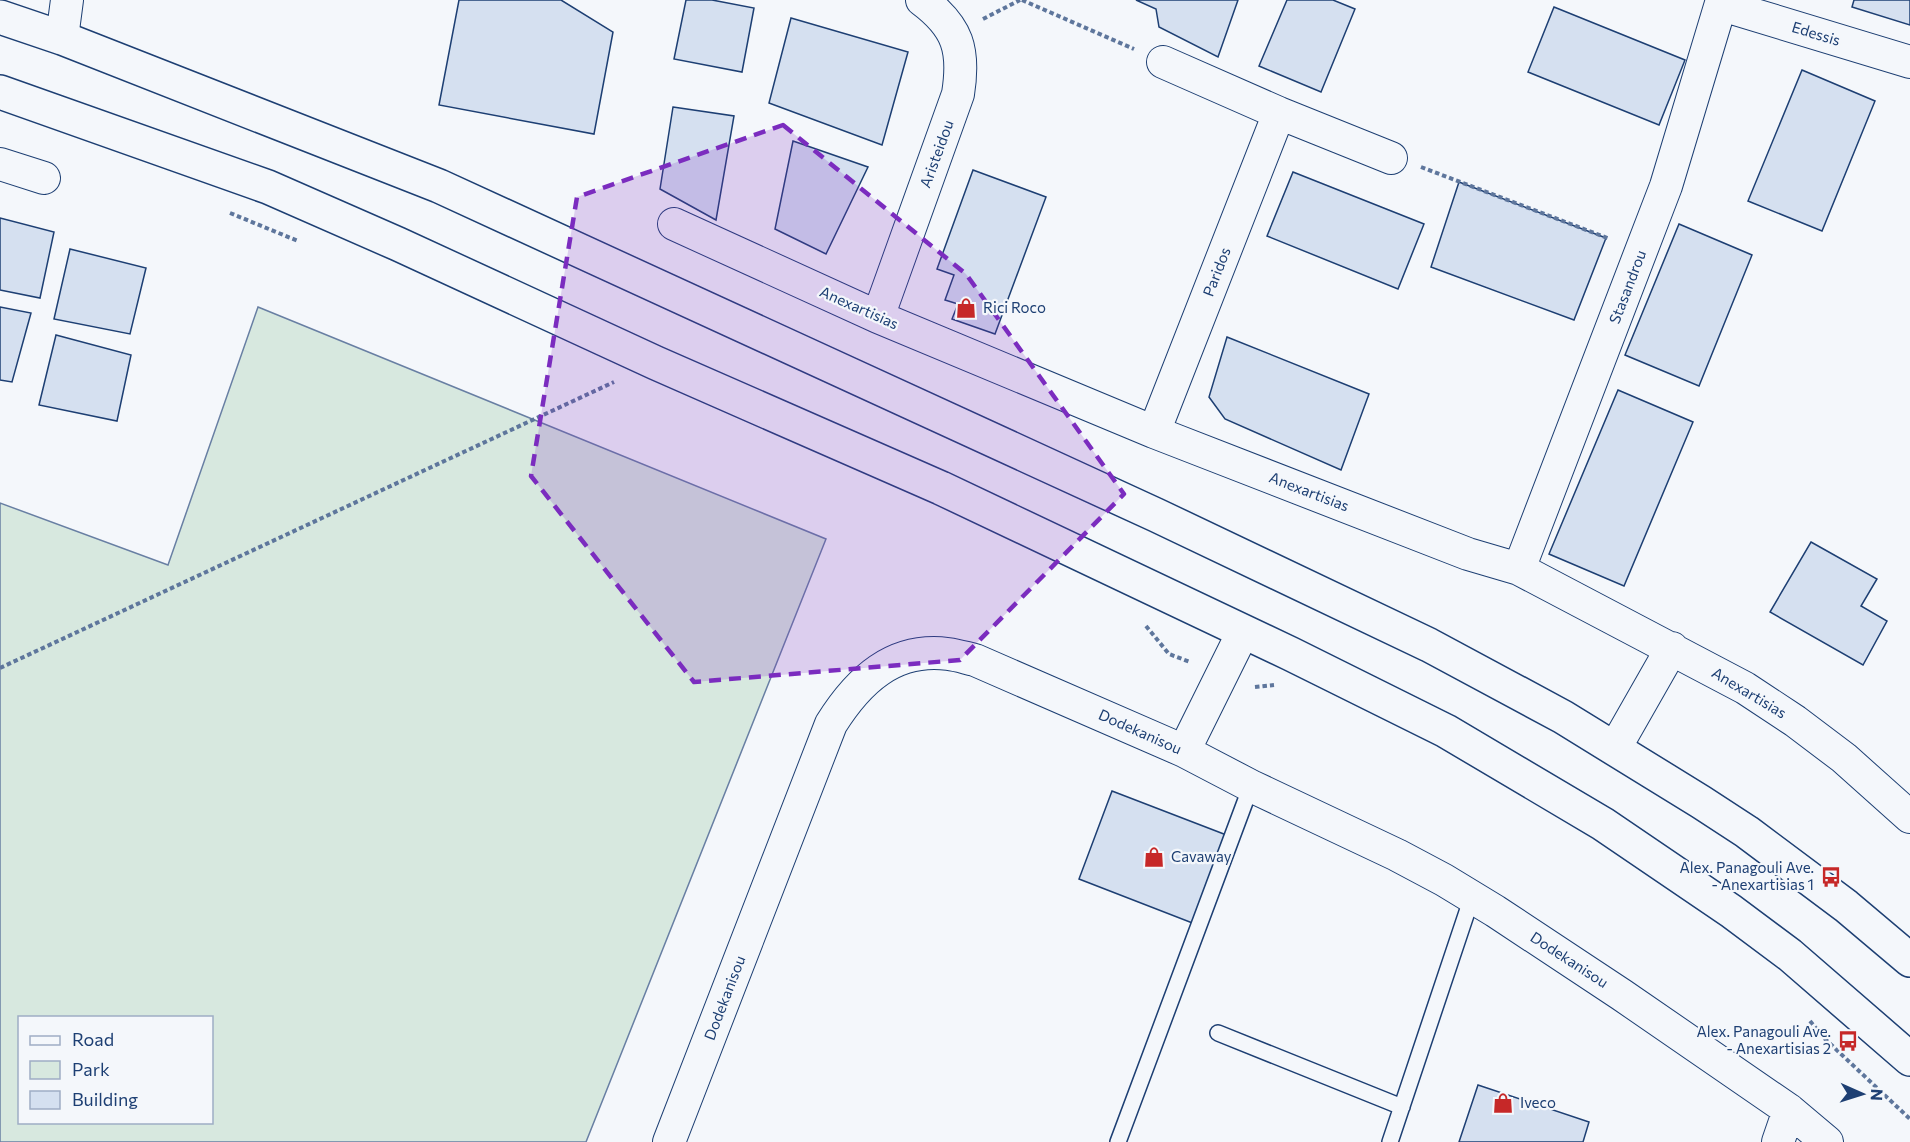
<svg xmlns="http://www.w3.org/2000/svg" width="1910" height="1142" viewBox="0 0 1910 1142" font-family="Commissioner,sans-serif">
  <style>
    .green { fill: #d7e8df; stroke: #687fa3; stroke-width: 1.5; fill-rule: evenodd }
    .building { fill: #d5e0f0; stroke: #1d3f73; stroke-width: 1.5 }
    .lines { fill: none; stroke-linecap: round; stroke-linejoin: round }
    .lane-casing { stroke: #1d3f73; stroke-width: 18 }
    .street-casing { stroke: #1d3f73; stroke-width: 34 }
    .secondary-casing { stroke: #1d3f73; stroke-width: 36 }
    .path { stroke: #5e769c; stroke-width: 4; stroke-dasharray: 4.5 3; stroke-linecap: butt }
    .lane { stroke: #f4f7fb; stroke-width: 15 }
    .street { stroke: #f4f7fb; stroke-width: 32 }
    .secondary { stroke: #f4f7fb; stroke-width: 33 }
    .marked { fill: #7b2cbf; fill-opacity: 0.2; stroke: #7b2cbf; stroke-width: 4.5; stroke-dasharray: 12 8; stroke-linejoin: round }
    .labels { text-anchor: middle; stroke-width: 4.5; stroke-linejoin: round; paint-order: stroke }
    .street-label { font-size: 15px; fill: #1d3f73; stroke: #f4f7fb }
    .poi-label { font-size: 15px; fill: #1d3f73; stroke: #f4f7fb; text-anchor: start }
  </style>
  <rect width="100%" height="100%" fill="#f4f7fb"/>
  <path class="green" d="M258,307L826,539L586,1142H0V503L168,565ZM20,1018H212V1122H20Z"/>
  <path class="building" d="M459,0H561L613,32L594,134L439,105Z
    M686,0H712L754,8L742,72L674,59Z
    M1136,0H1238L1218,57L1159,27L1156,9Z
    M1287,0H1333L1355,9L1321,92L1259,66Z
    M1854,0H1910V25L1852,7Z
    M1554,7L1685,60L1659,125L1528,72Z
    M791,18L908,52L882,145L769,103Z
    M1802,70L1875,101L1822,231L1748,201Z
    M673,107L734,116L716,220L660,189Z
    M793,141L868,167L826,254L775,229Z
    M973,170L1046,197L995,334L952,319L958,304L945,300L954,275L937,269Z
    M1293,172L1424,224L1398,289L1267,236Z
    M1459,182L1606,238L1574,320L1431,267Z
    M0,218L54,232L40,298L0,290Z
    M1679,224L1752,255L1699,386L1625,355Z
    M70,249L146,268L130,334L54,319Z
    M0,307L31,313L12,382L0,380Z
    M56,335L131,355L117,421L39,405Z
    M1227,337L1369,394L1341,470L1225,419L1209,397Z
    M1618,390L1693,422L1624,586L1549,554Z
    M1811,542L1877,579L1861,606L1887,621L1863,665L1770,612Z
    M1112,791L1229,836L1195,924L1079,879Z
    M1478,1085L1589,1122L1583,1142H1459Z"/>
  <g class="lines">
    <g class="lane-casing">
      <path id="lane" d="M1218,1033L1402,1107
        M1118,1142L1251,786
        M1390,1142L1472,897"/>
    </g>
    <g class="street-casing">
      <path id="street" d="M1722,5L1910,62
        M62,38L67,0
        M1163,62L1279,113L1391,158
        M0,164L44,178
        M674,224L878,317L1154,432L1468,554L1519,569L1745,688L1795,721L1844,758L1910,817
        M878,317L958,94C965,50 958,27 922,0
        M1154,432L1279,113
        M1519,569L1666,186L1722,0
        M1615,748L1672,648
        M1184,751L1243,632
        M669,1142L831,724C858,681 893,647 948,654C957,655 966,658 975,660L1184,751L1251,786L1397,855L1444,880L1495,911L1622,995L1789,1110L1827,1142
        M1778,1142L1789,1110"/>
    </g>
    <g class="secondary-casing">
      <path id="secondary" d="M0,17L62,38L439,186L1156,515L1429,645L1563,717L1701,802L1747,832L1846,906L1910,960
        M0,92L268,187L398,244L656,363L941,488L1291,654L1446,731L1603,824L1731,911L1790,955L1910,1059"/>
    </g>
    <path class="path" d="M1022,0L1134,49
      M983,19L1020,0
      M1421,167L1610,239
      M230,213L298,241
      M1146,626L1169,654L1190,662
      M0,668L614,382
      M1255,687L1274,685
      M1810,1021L1824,1038L1910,1119"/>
    <use href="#lane" class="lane"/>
    <use href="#street" class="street"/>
    <use href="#secondary" class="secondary"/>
  </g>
  <path class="marked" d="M783,125L966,274L1124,494L960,660L694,682L531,476L577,197Z"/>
  <defs>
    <g id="shop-bare" transform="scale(1.62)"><path d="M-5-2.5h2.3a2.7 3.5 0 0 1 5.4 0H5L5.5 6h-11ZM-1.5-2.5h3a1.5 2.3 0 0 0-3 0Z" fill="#c62828" stroke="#f4f7fb" stroke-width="2.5" paint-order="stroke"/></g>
    <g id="bus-bare" transform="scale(1.62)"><path d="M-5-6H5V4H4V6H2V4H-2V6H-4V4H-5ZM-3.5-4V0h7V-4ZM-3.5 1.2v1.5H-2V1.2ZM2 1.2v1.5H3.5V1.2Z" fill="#c62828" stroke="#f4f7fb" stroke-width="2.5" paint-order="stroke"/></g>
  </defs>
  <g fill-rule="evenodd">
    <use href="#shop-bare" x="966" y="308"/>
    <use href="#shop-bare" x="1154" y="857"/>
    <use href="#bus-bare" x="1831" y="877"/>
    <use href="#bus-bare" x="1848" y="1041"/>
    <use href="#shop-bare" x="1503" y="1103"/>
  </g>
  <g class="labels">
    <g class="street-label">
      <text transform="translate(1816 34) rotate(17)" y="5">Edessis</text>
      <text transform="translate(937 154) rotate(-70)" y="5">Aristeidou</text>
      <text transform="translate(1217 272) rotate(-69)" y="5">Paridos</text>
      <text transform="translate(1628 287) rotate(-69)" y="5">Stasandrou</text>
      <text transform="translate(859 308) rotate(24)" y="5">Anexartisias</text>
      <text transform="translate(1309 492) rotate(21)" y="5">Anexartisias</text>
      <text transform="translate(1749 693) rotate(31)" y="5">Anexartisias</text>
      <text transform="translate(1140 732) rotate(24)" y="5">Dodekanisou</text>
      <text transform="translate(1569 960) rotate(33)" y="5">Dodekanisou</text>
      <text transform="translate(725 998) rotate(-69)" y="5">Dodekanisou</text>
    </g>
    <g class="poi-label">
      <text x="983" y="313">Rici Roco</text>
      <text x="1171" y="862">Cavaway</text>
      <text x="1814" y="873" text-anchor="end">Alex. Panagouli Ave.<tspan x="1814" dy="17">- Anexartisias 1</tspan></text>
      <text x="1831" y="1037" text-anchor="end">Alex. Panagouli Ave.<tspan x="1831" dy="17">- Anexartisias 2</tspan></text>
      <text x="1520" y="1108">Iveco</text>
    </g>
  </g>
  <rect x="18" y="1016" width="195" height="108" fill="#f4f7fb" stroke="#9eadc5" stroke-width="1.5"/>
  <rect x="30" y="1036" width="30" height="9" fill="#f4f7fb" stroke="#9eadc5" stroke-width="1.5"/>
  <text x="72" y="1046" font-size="18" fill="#1d3f73">Road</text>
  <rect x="30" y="1061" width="30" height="18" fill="#d7e8df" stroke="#9eadc5" stroke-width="1.5"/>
  <text x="72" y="1076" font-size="18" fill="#1d3f73">Park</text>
  <rect x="30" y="1091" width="30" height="18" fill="#d5e0f0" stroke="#9eadc5" stroke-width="1.5"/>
  <text x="72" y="1106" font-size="18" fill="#1d3f73">Building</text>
  <g transform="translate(1862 1094) rotate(93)" stroke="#f4f7fb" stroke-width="4.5" paint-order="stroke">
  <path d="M0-4.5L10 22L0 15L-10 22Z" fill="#1d3f73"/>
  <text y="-9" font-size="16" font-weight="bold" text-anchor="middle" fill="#1d3f73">N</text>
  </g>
</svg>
